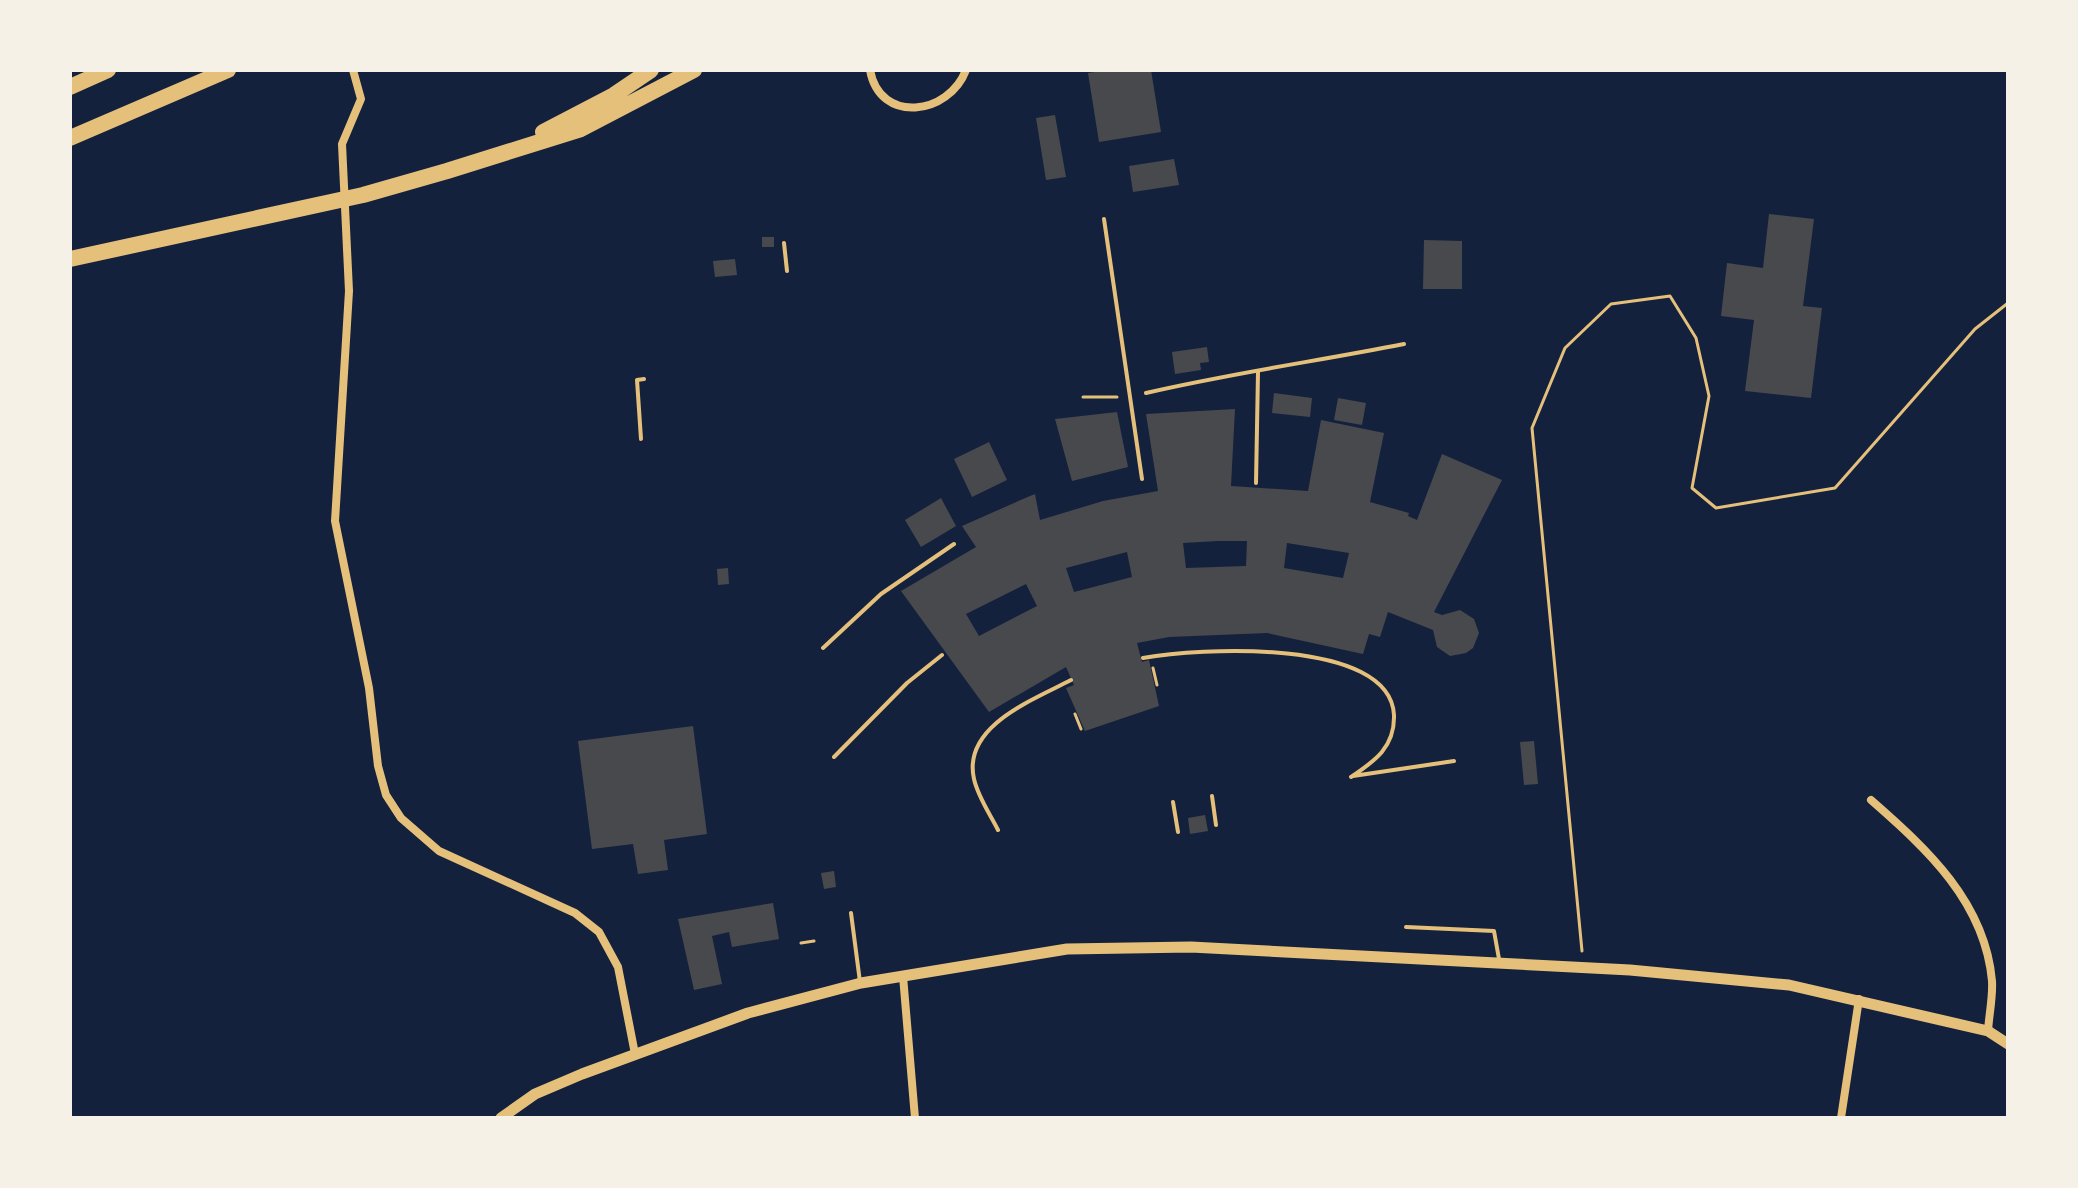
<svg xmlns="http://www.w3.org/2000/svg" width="2078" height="1188" viewBox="0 0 2078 1188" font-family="'IBM Plex Serif',serif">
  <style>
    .building { fill: #48494c; fill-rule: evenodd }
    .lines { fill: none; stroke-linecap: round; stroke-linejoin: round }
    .path { stroke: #e5c07b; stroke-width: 3 }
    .service { stroke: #e5c07b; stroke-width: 4 }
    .minor { stroke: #e5c07b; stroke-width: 8 }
    .tertiary { stroke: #e5c07b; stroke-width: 11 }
    .motorway { stroke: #e5c07b; stroke-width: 16 }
  </style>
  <rect width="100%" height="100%" fill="#14213d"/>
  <path class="building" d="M1108,70H1151L1161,132L1099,142L1088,73Z
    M1055,115L1066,177L1046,180L1036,118Z
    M1174,159L1179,185L1133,192L1129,166Z
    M1769,214L1814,219L1803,306L1822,308L1811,398L1745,391L1754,320L1721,316L1727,263L1763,268Z
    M762,237H774V247H762Z
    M1424,240L1462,241V289H1423Z
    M735,259L737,275L715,277L713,261Z
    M1207,347L1209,362L1200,363L1201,370L1175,374L1172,352Z
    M1274,393L1312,398L1310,417L1272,413Z
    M1338,398L1366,403L1362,425L1334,420Z
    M1235,409L1231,486L1308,491L1321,420L1384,433L1370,502L1409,513L1408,516L1417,520L1442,454L1502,480L1434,612L1442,615L1460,610L1474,619L1479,633L1473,648L1466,653L1450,656L1437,647L1433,630L1388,612L1380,637L1369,634L1363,654L1267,633L1169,637L1137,643L1142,662L1149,660L1159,706L1085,731L1066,688L1074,685L1066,667L989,712L901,591L976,547L962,526L1023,499L1035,494L1040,520L1103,501L1158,491L1146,414ZM1218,541H1247L1246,566L1186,568L1183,543ZM1287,543L1349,553L1343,578L1284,568ZM1127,552L1132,577L1074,592L1066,568ZM1026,584L1037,606L979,636L966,614Z
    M1117,412L1128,467L1072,481L1055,419Z
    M989,442L1007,480L972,497L954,459Z
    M941,498L956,526L921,547L905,520Z
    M728,568L729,584L718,585L717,569Z
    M693,726L707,834L664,840L668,870L638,874L633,844L592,849L578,741Z
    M1534,741L1538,784L1524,785L1520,742Z
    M1205,815L1208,831L1190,834L1188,818Z
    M834,871L836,887L824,889L821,873Z
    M773,903L779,939L732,947L729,932L712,936L722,984L694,990L678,919Z"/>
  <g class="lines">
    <path class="path" d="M1083,397H1117
      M1153,668L1157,685
      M1075,714L1081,729
      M801,943L814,941
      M1582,951L1532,428L1565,348L1611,304L1670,296L1696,338L1709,396L1692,488L1716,508L1835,488L1975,329L2008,303"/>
    <path class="service" d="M1104,219L1142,479
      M784,243L787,271
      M1146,393C1232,373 1318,361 1404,344
      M641,439L637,380L644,379
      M1256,483L1258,372
      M823,648L881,594L954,544
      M1143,658C1196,648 1390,637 1394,715C1395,747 1375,761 1351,777
      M834,757L907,683L942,655
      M1353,776L1454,761
      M1212,796L1216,825
      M1173,802L1178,832
      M998,830C990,814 978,797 974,779C962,726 1033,700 1071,680
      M851,913L860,982
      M1406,927L1494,931L1499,959"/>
    <path class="minor" d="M353,70L361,99L342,144L349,291L335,521L369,688L378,766L386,795L401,818L439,851L575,913L599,932L618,967L635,1054
      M870,70C880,125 949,115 966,70
      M1871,800C1927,849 1985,902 1992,981C1993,997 1989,1015 1988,1031
      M903,976L915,1118
      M1841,1118L1859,999"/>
    <path class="tertiary" d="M501,1118L535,1094L582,1074L748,1013L861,983L1067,949L1191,947L1630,970L1789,985L1988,1031L2008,1044"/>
    <path class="motorway" d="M70,87L108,70
      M543,132L614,95L651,70
      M70,138L228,70
      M70,259L363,195L447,171L581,129L694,70"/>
  </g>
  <rect width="2078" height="1188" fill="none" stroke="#f6f1e7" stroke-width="144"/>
</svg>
